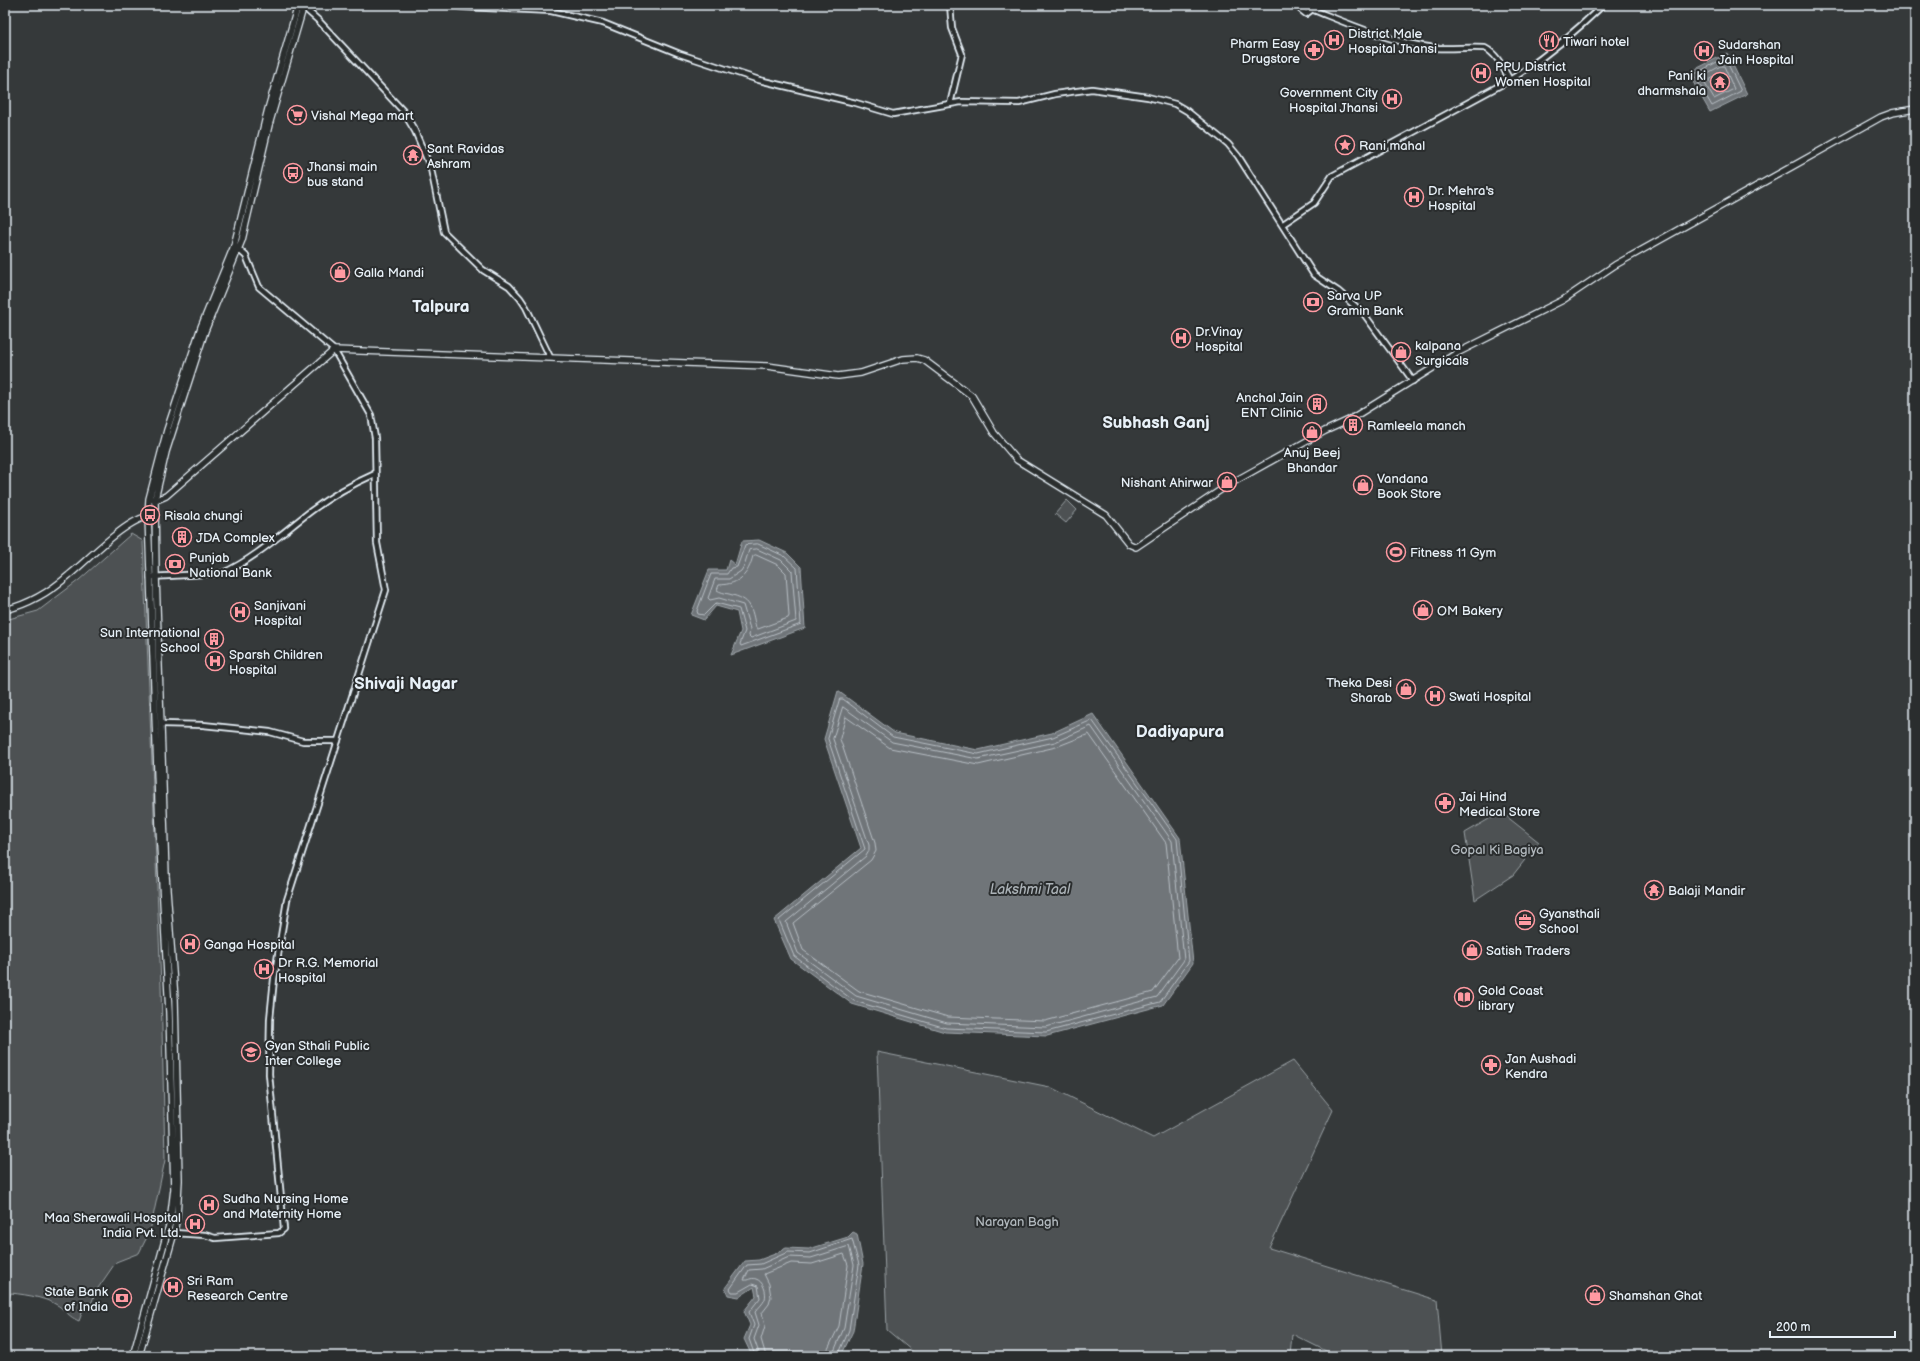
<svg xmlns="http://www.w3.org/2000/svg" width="1920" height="1361" viewBox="0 0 1920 1361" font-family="'Balsamiq Sans',sans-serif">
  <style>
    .green { fill: #4d5152; stroke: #9aa1a5 }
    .water { fill: #707579; stroke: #a0a7ac }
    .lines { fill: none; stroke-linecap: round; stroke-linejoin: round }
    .shore { stroke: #b8bfc5; stroke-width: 1 }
    .minor-casing { stroke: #e8f1f8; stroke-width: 8 }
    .major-casing { stroke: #e8f1f8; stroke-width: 8 }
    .minor { stroke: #2a2d2e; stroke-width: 4.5 }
    .major { stroke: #2a2d2e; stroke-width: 5.5 }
    .labels { text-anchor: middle; stroke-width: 4; stroke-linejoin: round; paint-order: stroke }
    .poi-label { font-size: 13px; fill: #e8f1f8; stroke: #2a2d2e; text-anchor: start }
    .park-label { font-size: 13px; fill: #b2b9be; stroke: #2a2d2e }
    .water-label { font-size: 14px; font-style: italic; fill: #acb3b8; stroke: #2a2d2e }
    .district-label { font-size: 17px; font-weight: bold; fill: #e8f1f8; stroke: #2a2d2e }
  </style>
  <rect width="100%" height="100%" fill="#35393a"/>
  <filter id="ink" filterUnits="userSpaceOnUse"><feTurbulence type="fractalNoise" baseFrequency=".025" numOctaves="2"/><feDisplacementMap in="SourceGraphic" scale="8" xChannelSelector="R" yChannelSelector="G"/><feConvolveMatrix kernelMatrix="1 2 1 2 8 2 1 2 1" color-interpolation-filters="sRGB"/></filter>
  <g filter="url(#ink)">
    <path class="green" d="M1067,500L1077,510L1066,523L1055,514Z
      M131,534L143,541L161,986L165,1160L150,1231L139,1253L116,1262L96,1291L91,1304L86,1302L79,1321C72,1318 69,1315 64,1310C51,1298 28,1295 11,1293L5,1309V620L38,611L79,580Z
      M1501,812L1539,842L1513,875L1475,900L1465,833Z
      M877,1052L1050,1087L1153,1138L1293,1061L1333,1110L1269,1248L1437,1300L1442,1356H1336L1292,1334L1290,1356H918L887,1330Z"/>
    <path class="water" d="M1727,53L1747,94L1710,112L1688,73Z
      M759,540L787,553L801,567L805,628L731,655L741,631L737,612L716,606L704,620L691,615L709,570H726L729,560L735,565L742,541Z
      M838,691L895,733L978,750L1052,733L1093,714L1180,838L1193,963L1163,1005L1047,1036L945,1032L852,1004L791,959L774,920L861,848L824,739Z
      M853,1232L857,1234L863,1264L853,1331L841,1356H752L744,1339L750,1325L744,1311L756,1296L754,1287L739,1297L728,1295L725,1288L745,1261L759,1260L775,1254L786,1248L809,1249L848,1237Z"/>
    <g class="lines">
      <path class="shore" d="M1723,59L1726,60L1741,91L1712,106L1694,75Z
        M1721,66H1724L1734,89L1714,99L1701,77Z
        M1719,74L1726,86L1716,92L1709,80Z
        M758,544L784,556L797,568L801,624L741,646L740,644L745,631L739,609L716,603L704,615L698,614L697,611L711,574H727L731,568L737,567L745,545Z
        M757,549L781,560L792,571L796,621L751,638L749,636L750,629L743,605L719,598L710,600L708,598L715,579H729L741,571L744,566L749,550Z
        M756,555L778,565L786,573L789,616L788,618L758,629L756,628C751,606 752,600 729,594C724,593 720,592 717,590L719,585C740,584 748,575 753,556Z
        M840,699H843L893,737L978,754L1053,737L1092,720L1177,839L1189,961L1160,1002L1046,1032L946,1028L854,1001L794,956L779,920L865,849L828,739Z
        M843,707L892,742L978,759L1055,742L1091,726L1172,841L1184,960L1157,997L1046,1027L947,1023L856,996L798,953L786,922L866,856L869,851V845L833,739Z
        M846,717L890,748L978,765L1056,747L1089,734L1166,843L1178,958L1153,992L1045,1021L948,1017L859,991L803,950L793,923L871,860L876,851L875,843L840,739Z
        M755,1356L749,1339L754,1325L749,1312L760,1298L758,1286L752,1284L738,1292H732L730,1289L747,1265L761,1264L788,1252L810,1253L852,1239L859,1265L849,1330L838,1356
        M760,1356L754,1339L759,1325L755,1312C758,1308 763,1304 765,1299C767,1292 763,1281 756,1279C751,1277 748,1281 744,1280L749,1270L762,1269L789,1257L811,1258L849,1246L854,1265L844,1328L832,1356
        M766,1356L761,1339L765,1326L762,1313L769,1304L771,1297L769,1284L764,1274L791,1263L812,1264L844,1254L848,1265L839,1326L828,1349L826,1356"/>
      <g class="minor-casing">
        <path id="minor" d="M301,5L319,21L403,111L415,131L431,169L444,232L483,270L509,286L520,298L526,307L550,357
          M451,5L463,7L551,11L603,23L680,54L759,80L856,103L893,114L961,102L1019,103L1055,94L1092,89L1148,97L1175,104L1187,111L1228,144L1238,156L1314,275L1338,291L1364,314L1413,381
          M1302,5L1301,10L1306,14L1310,11L1309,5
          M1311,9C1352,25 1392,43 1436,48C1452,49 1468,47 1485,48C1497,54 1503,68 1510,80C1544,58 1574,33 1603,5
          M950,104L962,54L952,28L950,5
          M1283,224L1314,203L1332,176L1510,80
          M150,577L223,573C256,558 283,532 311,511C331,496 352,484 375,474
          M162,724L203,725L270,732L303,741H338
          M174,1233L205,1235L215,1238L279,1233L284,1229L269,1074L270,1019L274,979L287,900L386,590L377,543L375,438L371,415L334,350L259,287L246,256L236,247"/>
      </g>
      <g class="major-casing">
        <path id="major" d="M149,499H159L166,496L334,350L767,366L838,376L861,373L903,359L917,358L924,360L972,396L994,433L1017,460L1106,515L1129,544L1136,547L1228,485L1325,431L1349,420L1457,353L1563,300L1615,265L1881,117L1892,113L1915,109
          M5,610C29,604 51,591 69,575C89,559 126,519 150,516
          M133,1356L170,1222L174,1189L169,1012L159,826L148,516L149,499L167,430L201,327L234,246L268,109L298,5
          M139,1356L174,1233L177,1216L179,1180L175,999L166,876L156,576L155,499L166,452L205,331L242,240L269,125L304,5"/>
      </g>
      <use href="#minor" class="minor"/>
      <use href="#major" class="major"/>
    </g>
  </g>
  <defs>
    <g id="hospital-ring" transform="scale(1)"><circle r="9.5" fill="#2a2d2e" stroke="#ff9aa2" stroke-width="1.5"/><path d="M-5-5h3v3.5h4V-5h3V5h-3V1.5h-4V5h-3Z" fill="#ff9aa2"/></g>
    <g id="restaurant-ring" transform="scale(1)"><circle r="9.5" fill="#2a2d2e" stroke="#ff9aa2" stroke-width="1.5"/><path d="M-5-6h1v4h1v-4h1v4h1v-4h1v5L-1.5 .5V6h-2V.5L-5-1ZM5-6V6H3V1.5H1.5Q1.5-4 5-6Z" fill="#ff9aa2"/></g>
    <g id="pharmacy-ring" transform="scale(1)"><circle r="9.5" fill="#2a2d2e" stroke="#ff9aa2" stroke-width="1.5"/><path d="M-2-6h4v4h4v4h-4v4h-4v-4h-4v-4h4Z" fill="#ff9aa2"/></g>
    <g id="temple-ring" transform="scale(1)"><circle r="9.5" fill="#2a2d2e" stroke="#ff9aa2" stroke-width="1.5"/><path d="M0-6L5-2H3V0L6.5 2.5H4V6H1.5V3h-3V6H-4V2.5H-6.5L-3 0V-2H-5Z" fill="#ff9aa2"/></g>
    <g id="supermarket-ring" transform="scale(1)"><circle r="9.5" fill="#2a2d2e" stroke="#ff9aa2" stroke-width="1.5"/><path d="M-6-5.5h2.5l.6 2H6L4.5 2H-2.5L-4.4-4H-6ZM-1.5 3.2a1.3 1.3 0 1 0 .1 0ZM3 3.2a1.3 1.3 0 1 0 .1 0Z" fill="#ff9aa2"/></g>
    <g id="sight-ring" transform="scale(1)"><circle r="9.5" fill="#2a2d2e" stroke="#ff9aa2" stroke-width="1.5"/><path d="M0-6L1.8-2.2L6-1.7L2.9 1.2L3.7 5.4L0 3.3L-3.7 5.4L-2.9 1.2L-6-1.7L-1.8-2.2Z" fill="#ff9aa2"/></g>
    <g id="bus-ring" transform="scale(1)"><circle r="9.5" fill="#2a2d2e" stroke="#ff9aa2" stroke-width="1.5"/><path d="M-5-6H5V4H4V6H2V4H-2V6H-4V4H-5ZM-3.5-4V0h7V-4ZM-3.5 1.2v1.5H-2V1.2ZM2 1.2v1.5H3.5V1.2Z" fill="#ff9aa2"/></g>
    <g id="shop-ring" transform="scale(1)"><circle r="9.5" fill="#2a2d2e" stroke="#ff9aa2" stroke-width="1.5"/><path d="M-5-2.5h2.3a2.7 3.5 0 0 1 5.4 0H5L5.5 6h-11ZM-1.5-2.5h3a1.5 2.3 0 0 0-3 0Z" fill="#ff9aa2"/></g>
    <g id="bank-ring" transform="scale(1)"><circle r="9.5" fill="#2a2d2e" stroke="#ff9aa2" stroke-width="1.5"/><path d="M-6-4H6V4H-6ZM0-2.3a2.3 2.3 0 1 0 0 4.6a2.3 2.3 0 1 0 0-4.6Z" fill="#ff9aa2"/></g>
    <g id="building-ring" transform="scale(1)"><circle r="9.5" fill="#2a2d2e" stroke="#ff9aa2" stroke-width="1.5"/><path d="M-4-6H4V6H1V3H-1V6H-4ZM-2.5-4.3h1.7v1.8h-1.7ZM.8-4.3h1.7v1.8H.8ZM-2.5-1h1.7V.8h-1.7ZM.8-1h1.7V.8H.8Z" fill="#ff9aa2"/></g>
    <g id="stadium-ring" transform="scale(1)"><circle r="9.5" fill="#2a2d2e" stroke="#ff9aa2" stroke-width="1.5"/><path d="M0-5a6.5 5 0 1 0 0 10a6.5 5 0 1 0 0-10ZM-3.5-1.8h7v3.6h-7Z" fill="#ff9aa2"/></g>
    <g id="office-ring" transform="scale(1)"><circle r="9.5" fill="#2a2d2e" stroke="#ff9aa2" stroke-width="1.5"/><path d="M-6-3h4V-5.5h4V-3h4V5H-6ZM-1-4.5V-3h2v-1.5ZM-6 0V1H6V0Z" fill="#ff9aa2"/></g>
    <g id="library-ring" transform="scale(1)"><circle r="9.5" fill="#2a2d2e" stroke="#ff9aa2" stroke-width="1.5"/><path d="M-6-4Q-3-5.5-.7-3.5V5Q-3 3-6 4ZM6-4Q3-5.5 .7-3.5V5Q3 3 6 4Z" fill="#ff9aa2"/></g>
    <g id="university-ring" transform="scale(1)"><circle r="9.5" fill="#2a2d2e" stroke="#ff9aa2" stroke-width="1.5"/><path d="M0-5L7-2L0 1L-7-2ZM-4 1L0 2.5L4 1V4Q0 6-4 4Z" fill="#ff9aa2"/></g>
  </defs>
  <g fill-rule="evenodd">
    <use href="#hospital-ring" x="1334" y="40"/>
    <use href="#restaurant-ring" x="1549" y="41"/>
    <use href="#pharmacy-ring" x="1314" y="50"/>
    <use href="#hospital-ring" x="1704" y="51"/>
    <use href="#hospital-ring" x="1481" y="73"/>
    <use href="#temple-ring" x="1720" y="82"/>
    <use href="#hospital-ring" x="1392" y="99"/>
    <use href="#supermarket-ring" x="297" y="115"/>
    <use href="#sight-ring" x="1345" y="145"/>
    <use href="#temple-ring" x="413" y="155"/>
    <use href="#bus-ring" x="293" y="173"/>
    <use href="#hospital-ring" x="1414" y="197"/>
    <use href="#shop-ring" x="340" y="272"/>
    <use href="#bank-ring" x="1313" y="302"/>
    <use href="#hospital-ring" x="1181" y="338"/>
    <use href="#shop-ring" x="1401" y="352"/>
    <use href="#building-ring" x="1317" y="404"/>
    <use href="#building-ring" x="1353" y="425"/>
    <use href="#shop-ring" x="1312" y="432"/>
    <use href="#shop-ring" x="1227" y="482"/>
    <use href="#shop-ring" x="1363" y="485"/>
    <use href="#bus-ring" x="150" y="515"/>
    <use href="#building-ring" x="182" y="537"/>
    <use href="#stadium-ring" x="1396" y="552"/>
    <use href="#bank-ring" x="175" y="564"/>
    <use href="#shop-ring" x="1423" y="610"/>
    <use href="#hospital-ring" x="240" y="612"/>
    <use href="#building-ring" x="214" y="639"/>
    <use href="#hospital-ring" x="215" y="661"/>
    <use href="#shop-ring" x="1406" y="689"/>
    <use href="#hospital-ring" x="1435" y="696"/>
    <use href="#pharmacy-ring" x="1445" y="803"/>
    <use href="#temple-ring" x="1654" y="890"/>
    <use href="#office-ring" x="1525" y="920"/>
    <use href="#hospital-ring" x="190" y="944"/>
    <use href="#shop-ring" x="1472" y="950"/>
    <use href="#hospital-ring" x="264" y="969"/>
    <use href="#library-ring" x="1464" y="997"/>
    <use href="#university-ring" x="251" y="1052"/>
    <use href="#pharmacy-ring" x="1491" y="1065"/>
    <use href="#hospital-ring" x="209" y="1205"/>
    <use href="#hospital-ring" x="195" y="1224"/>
    <use href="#hospital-ring" x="173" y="1287"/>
    <use href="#shop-ring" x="1595" y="1295"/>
    <use href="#bank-ring" x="122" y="1298"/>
  </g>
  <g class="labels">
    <g class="poi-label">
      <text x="1348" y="38">District Male<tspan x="1348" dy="15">Hospital Jhansi</tspan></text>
      <text x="1563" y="46">Tiwari hotel</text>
      <text x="1300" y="48" text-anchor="end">Pharm Easy<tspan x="1300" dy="15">Drugstore</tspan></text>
      <text x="1718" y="49">Sudarshan<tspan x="1718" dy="15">Jain Hospital</tspan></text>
      <text x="1495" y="71">PPU District<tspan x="1495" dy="15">Women Hospital</tspan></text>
      <text x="1706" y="80" text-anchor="end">Pani ki<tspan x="1706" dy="15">dharmshala</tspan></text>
      <text x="1378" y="97" text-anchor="end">Government City<tspan x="1378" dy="15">Hospital Jhansi</tspan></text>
      <text x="311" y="120">Vishal Mega mart</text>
      <text x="1359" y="150">Rani mahal</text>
      <text x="427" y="153">Sant Ravidas<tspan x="427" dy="15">Ashram</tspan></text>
      <text x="307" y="171">Jhansi main<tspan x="307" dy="15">bus stand</tspan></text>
      <text x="1428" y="195">Dr. Mehra's<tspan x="1428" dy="15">Hospital</tspan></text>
      <text x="354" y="277">Galla Mandi</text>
      <text x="1327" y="300">Sarva UP<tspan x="1327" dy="15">Gramin Bank</tspan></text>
      <text x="1195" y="336">Dr.Vinay<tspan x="1195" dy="15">Hospital</tspan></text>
      <text x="1415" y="350">kalpana<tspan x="1415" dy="15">Surgicals</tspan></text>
      <text x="1303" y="402" text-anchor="end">Anchal Jain<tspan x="1303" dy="15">ENT Clinic</tspan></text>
      <text x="1367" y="430">Ramleela manch</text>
      <text x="1312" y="457" text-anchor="middle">Anuj Beej<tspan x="1312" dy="15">Bhandar</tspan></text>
      <text x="1377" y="483">Vandana<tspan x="1377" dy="15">Book Store</tspan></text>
      <text x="1213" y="487" text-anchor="end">Nishant Ahirwar</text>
      <text x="164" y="520">Risala chungi</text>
      <text x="196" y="542">JDA Complex</text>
      <text x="1410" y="557">Fitness 11 Gym</text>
      <text x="189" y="562">Punjab<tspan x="189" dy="15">National Bank</tspan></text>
      <text x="254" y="610">Sanjivani<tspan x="254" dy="15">Hospital</tspan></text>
      <text x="1437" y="615">OM Bakery</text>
      <text x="200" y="637" text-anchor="end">Sun International<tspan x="200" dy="15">School</tspan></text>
      <text x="229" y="659">Sparsh Children<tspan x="229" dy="15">Hospital</tspan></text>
      <text x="1392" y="687" text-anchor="end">Theka Desi<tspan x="1392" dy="15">Sharab</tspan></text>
      <text x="1449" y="701">Swati Hospital</text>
      <text x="1459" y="801">Jai Hind<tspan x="1459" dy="15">Medical Store</tspan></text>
      <text x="1668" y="895">Balaji Mandir</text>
      <text x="1539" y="918">Gyansthali<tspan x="1539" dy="15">School</tspan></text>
      <text x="204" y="949">Ganga Hospital</text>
      <text x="1486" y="955">Satish Traders</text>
      <text x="278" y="967">Dr R.G. Memorial<tspan x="278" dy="15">Hospital</tspan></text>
      <text x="1478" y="995">Gold Coast<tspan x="1478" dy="15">library</tspan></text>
      <text x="265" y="1050">Gyan Sthali Public<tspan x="265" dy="15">Inter College</tspan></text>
      <text x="1505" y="1063">Jan Aushadi<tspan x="1505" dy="15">Kendra</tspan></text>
      <text x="223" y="1203">Sudha Nursing Home<tspan x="223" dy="15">and Maternity Home</tspan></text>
      <text x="181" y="1222" text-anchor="end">Maa Sherawali Hospital<tspan x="181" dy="15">India Pvt. Ltd.</tspan></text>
      <text x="187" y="1285">Sri Ram<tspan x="187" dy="15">Research Centre</tspan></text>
      <text x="108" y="1296" text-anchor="end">State Bank<tspan x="108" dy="15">of India</tspan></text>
      <text x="1609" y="1300">Shamshan Ghat</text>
    </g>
    <g class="park-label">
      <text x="1497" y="854">Gopal Ki Bagiya</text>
      <text x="1017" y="1226">Narayan Bagh</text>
    </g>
    <g class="water-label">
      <text x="1030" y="894">Lakshmi Taal</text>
    </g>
    <g class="district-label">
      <text x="441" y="312">Talpura</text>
      <text x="1156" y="428">Subhash Ganj</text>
      <text x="406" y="689">Shivaji Nagar</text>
      <text x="1180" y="737">Dadiyapura</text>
    </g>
  </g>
  <rect width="1920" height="1361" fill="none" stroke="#2a2d2e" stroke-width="20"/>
  <rect x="10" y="10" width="1900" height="1341" fill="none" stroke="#e8f1f8" stroke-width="1.5" filter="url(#ink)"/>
  <path d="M1770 1331v6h125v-6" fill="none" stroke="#e8f1f8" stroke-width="2"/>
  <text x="1776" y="1331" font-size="12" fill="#e8f1f8" stroke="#2a2d2e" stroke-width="3" paint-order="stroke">200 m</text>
</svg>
